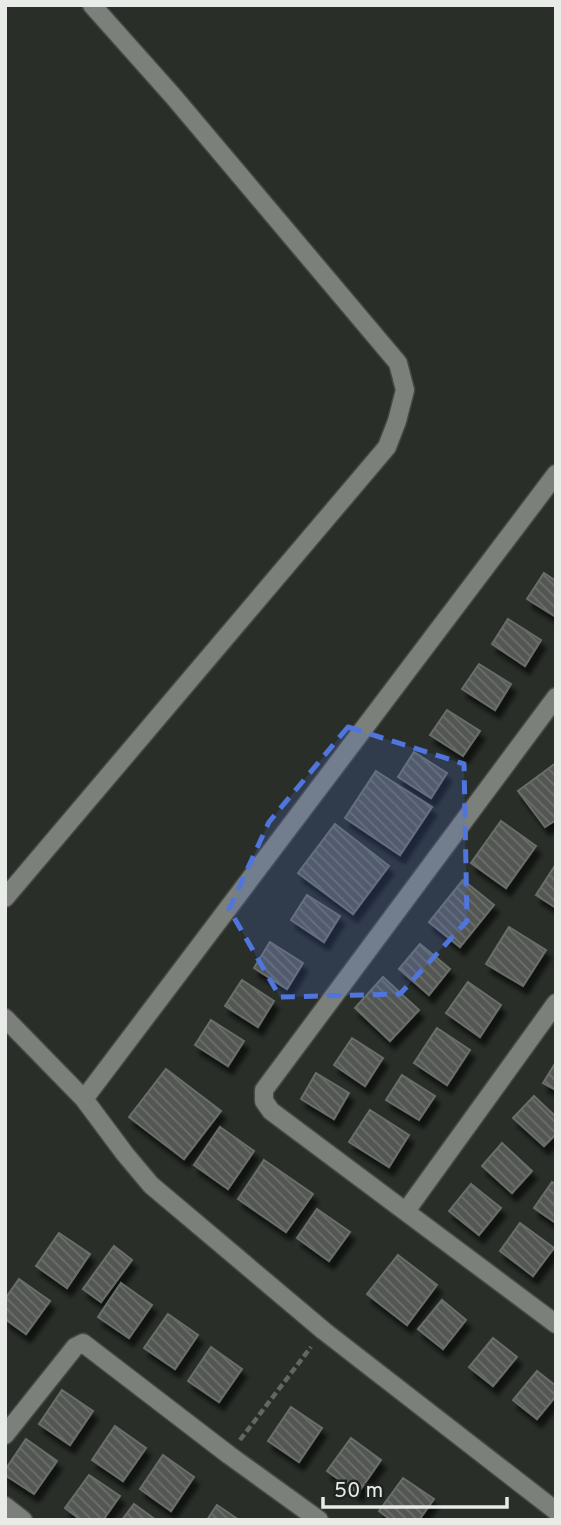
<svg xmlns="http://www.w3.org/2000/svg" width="561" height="1525" viewBox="0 0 561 1525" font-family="Overpass,sans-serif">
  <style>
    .building { fill: url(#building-back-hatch); stroke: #696e69; stroke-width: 2; filter: url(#shadow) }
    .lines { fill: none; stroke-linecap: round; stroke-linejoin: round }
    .minor-casing { stroke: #454945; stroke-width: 21 }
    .path { stroke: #626762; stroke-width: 4.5; stroke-dasharray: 7 3.5; stroke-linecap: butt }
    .minor { stroke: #7b807b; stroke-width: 18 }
    .marked { fill: #5075dc; fill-opacity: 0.2; stroke: #5075dc; stroke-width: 5; stroke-dasharray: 14 9; stroke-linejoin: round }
  </style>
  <defs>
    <pattern id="building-back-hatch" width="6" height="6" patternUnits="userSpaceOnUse" patternTransform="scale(1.75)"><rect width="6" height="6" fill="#535753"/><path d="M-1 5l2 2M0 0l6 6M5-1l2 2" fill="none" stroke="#6c6f6c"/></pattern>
    <filter id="shadow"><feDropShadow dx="4.5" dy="8" stdDeviation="2" flood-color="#0009"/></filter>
  </defs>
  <rect width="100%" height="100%" fill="#292e29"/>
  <path class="building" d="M544,573L556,581V617L527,599Z
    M508,619L541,640L525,666L492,644Z
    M479,664L511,684L495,710L462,689Z
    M447,710L480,731L463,756L430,735Z
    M414,752L447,773L431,798L398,777Z
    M556,763V820L545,827L518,791Z
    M376,771L432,807L400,855L345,818Z
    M501,821L536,846L506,888L471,863Z
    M335,824L389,866L353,914L298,873Z
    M556,864V908L536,895Z
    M463,880L494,905L460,947L429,922Z
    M307,895L340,916L324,942L291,920Z
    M509,927L546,950L523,986L486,964Z
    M270,942L303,963L287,989L254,968Z
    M420,944L450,969L429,995L399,969Z
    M383,977L419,1010L390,1041L355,1008Z
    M242,980L274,1001L258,1027L225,1006Z
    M468,982L501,1005L480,1037L446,1013Z
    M211,1020L244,1041L228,1066L195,1045Z
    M437,1028L470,1050L447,1085L414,1063Z
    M352,1038L383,1058L365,1086L334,1065Z
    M556,1062V1090L543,1083Z
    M166,1069L221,1111L184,1159L129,1117Z
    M316,1073L349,1093L334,1119L301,1099Z
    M402,1075L435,1096L419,1120L386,1100Z
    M534,1096L556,1117V1134L544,1146L513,1118Z
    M370,1110L409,1135L389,1167L349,1142Z
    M220,1127L254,1151L228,1189L194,1165Z
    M502,1143L532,1171L512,1193L482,1166Z
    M264,1160L313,1194L286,1232L238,1199Z
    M552,1182L556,1184V1223L534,1208Z
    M471,1184L501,1208L479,1235L449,1211Z
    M317,1209L350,1232L329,1261L297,1238Z
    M520,1223L554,1248L533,1276L500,1251Z
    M59,1233L90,1254L67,1288L36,1266Z
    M114,1246L132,1260L101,1302L83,1289Z
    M398,1255L437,1285L407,1325L367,1294Z
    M19,1279L50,1301L26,1334L5,1319V1299Z
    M121,1283L152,1305L129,1338L98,1317Z
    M442,1300L466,1320L443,1349L418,1329Z
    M168,1314L198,1335L175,1369L144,1348Z
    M493,1338L517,1357L493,1386L469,1367Z
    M211,1347L242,1369L219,1402L188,1381Z
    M537,1371L556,1386V1396L537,1419L513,1400Z
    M62,1390L93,1411L70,1445L39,1424Z
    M291,1407L322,1428L299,1462L268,1441Z
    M115,1426L146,1448L123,1481L92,1460Z
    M351,1438L381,1460L358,1493L327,1471Z
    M26,1439L57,1461L34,1494L5,1475V1470Z
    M163,1455L194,1477L171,1511L140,1489Z
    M89,1475L120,1496L103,1520H81L65,1508Z
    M403,1478L434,1499L419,1520H391L379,1511Z
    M134,1504L156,1520H122Z
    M217,1505L239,1520H207Z"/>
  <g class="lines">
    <g class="minor-casing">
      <path id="minor" d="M556,697L264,1090V1101L271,1111L556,1324
        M5,898L387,447L397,421L405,390L398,363L173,96L92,5
        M5,1018L84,1099L125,1154L151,1185L324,1331L556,1511
        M84,1099L556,474
        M406,1211L556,1003
        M5,1435L75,1347L83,1343L229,1455L319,1520
        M5,1506L23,1520"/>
    </g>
    <path class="path" d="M240,1440L311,1347"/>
    <use href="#minor" class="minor"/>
  </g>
  <path class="marked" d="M348,727L464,764L467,921L400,994L280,997L229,909L269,822Z"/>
  <rect width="561" height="1525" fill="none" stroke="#e8ebe8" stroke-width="14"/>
  <path d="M323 1497v10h184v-10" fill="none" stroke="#e8ebe8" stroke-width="3.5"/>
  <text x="334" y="1497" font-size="21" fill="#e8ebe8" stroke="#202420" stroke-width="5" paint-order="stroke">50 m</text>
</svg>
